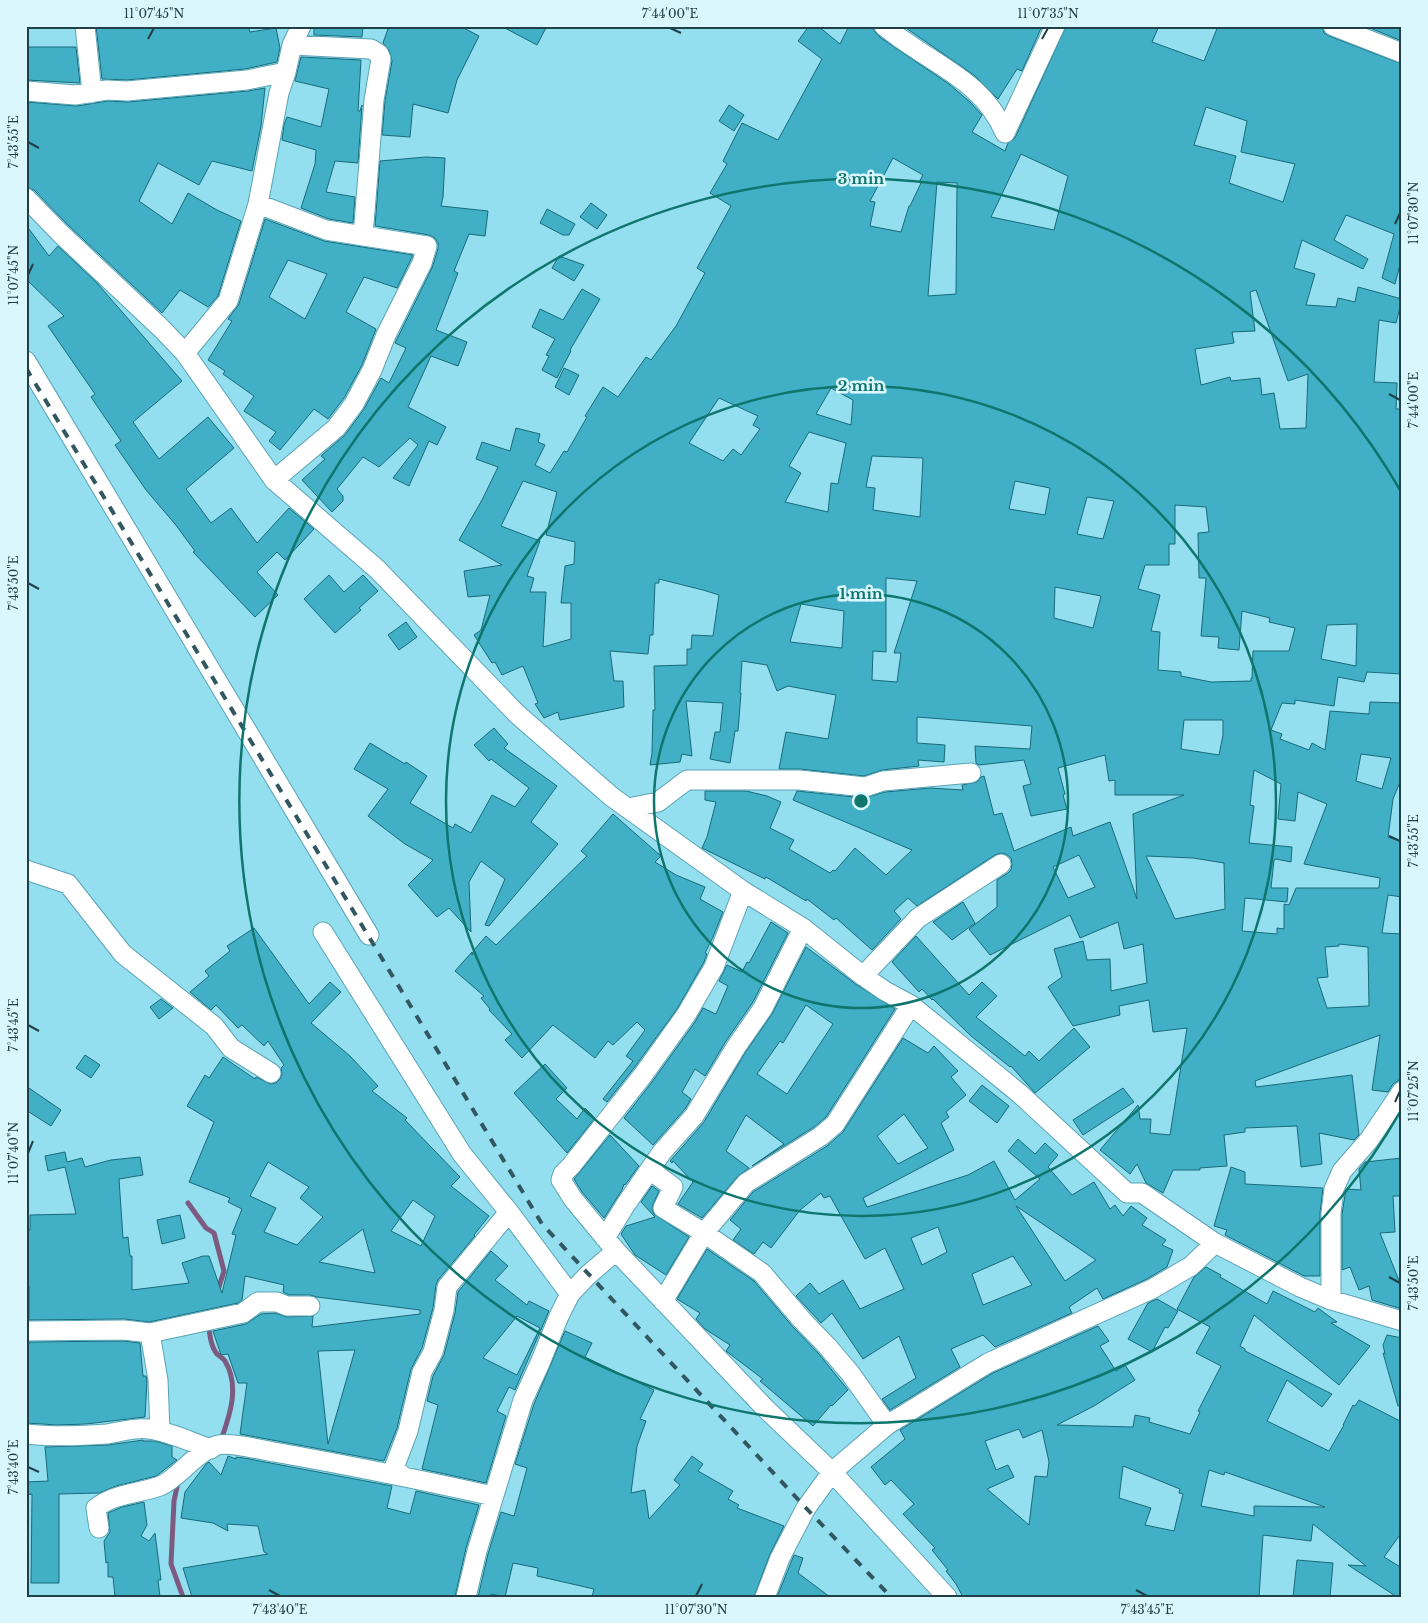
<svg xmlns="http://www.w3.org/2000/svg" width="1428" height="1623" viewBox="0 0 1428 1623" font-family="'Libre Baskerville',serif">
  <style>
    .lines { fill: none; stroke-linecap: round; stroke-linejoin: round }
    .stream { stroke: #7d5b80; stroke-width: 5 }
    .building { fill: #41b0c7; stroke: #186a79; fill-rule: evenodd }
    .minor-casing { stroke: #5aa4b5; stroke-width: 21 }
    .minor { stroke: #fff; stroke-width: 19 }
    .rail { stroke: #325760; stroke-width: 4; stroke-dasharray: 9 9; stroke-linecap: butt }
    .ticks { fill: none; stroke: #203f46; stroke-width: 2 }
    .ring { fill: none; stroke: #0f766e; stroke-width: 2.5 }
    .centre { fill: #0f766e; stroke: #daf7fd; stroke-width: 2.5 }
    .ring-label { font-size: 15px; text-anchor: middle; font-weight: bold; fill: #0f766e; stroke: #daf7fd; stroke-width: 5; stroke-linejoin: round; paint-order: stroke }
    .neatline { fill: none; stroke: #203f46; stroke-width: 2 }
    .ticks-label { font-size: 12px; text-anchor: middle; fill: #203f46 }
  </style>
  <rect width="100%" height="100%" fill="#93deef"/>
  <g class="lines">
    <path class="stream" d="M188,1203L206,1228L214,1233L224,1271L218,1290
      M209,1324C209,1333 211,1347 217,1354C219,1356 223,1358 225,1361C240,1386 230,1415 221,1440
      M178,1482L174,1501L171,1564L183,1597"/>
  </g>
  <path class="building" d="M96,26H248L250,32L276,28L280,48L277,62L245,69L127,80L102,79Z
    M314,26H363L362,37L314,35Z
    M389,26H460L479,36L457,80L448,113L413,104L410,137L382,135L385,101L392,61L389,50L383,43Z
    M501,26H547L537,45Z
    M809,26H818L840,44L849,26H873L874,31L881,38L949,84L970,102L982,115L972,132L1005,151L1008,143L1015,138L1066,26H1159L1152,42L1204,61L1218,26H1322L1324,33L1329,36L1402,64V257L1395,284L1382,278L1394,234L1346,215L1334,240L1368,259L1363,269L1302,240L1294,268L1315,274L1306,305L1336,307L1338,298L1355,302L1358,287L1402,299L1396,323L1379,320L1374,382L1397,383L1396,409H1402V674L1367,672L1364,682L1338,677L1334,706L1295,700V704L1282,703L1271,730L1282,734L1280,739L1309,750L1312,743L1325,750L1330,711L1369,714L1370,702L1402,703V777L1393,799L1388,837L1402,842V897L1388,895L1382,933L1402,934V1078L1400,1077L1399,1080L1393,1084L1388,1092L1372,1090L1380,1035L1255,1081L1256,1087L1352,1075L1359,1135L1354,1140L1319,1133L1322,1164L1301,1167L1297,1126L1245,1128V1132L1224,1135L1227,1166L1200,1168V1170H1173L1163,1193L1146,1183L1137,1164L1130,1174L1100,1150L1138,1105L1140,1119H1151L1150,1133L1170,1135L1187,1028L1153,1032L1149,1000L1119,1006L1120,1015L1073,1026L1048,987L1062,977L1054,949L1083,941L1087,960L1110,959L1111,991L1147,983L1143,944L1124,949L1118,922L1080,938L1070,915L990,955L969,929L997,907V880L1008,873L1011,870L1012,864L1011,858L1006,854L1001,853L995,855L917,906L908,898L894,911L901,919L872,950L836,918L834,920L807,899L806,901L766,877L765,879L702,848L707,837L716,802L705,800V791H746L767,796L781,802L770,828L794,840L789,849L830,873L833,870L835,871L855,848L886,875L912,850L793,800L797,791L864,798L885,792L930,788L963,790L962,785L977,782L981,777L984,776L994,815L1002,813L1014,851L1071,827L1073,836L1110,822L1137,899L1133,814L1184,795H1115V780L1109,781L1105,755L1058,768L1065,794L1063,795L1067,809L1031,816L1023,786L1031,784L1024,760L979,765L976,763L975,746L1030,749L1032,726L917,717V743L945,745L944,762L918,760L919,766L882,770L864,776L800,769H779L786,732L828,739L836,695L788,686L777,691L767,665L742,661L740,693H741L738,731H735L730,763L710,759L715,732H720L723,703L686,701L692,756L682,754L680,762L650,765L652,753L653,710H655L654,666L687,665V649H691L692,635L713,636L719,595L703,590L659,579V583H655L653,635H650L648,654L610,651L614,681H623L624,707L560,720L558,712L544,718L535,704L538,703L523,666L502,675L495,662L492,663L474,635L481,630L490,595L468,597L464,571L502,565L459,540L482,500L498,467L476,459L482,442L510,451L516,428L540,434L538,442L545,445L535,465L550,473L564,451L567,452L587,417L585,416L603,387L618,397L646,357L651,360L676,326L705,273L697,268L731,206L710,193L727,164L723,161L742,123L778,140L822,59L798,41ZM1206,107L1247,121L1241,152L1295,164L1283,202L1229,183L1236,156L1194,145ZM1021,154L1068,176L1054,230L991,217ZM893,158L923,175L919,182L921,183L910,206H909L901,232L870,226L875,202L870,201ZM937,182L957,183L956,294L928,296ZM1256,290L1288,381L1308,374L1306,428L1280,429L1274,393L1262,395L1260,378L1231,381L1230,377L1201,385L1195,349L1234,343L1232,332L1255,331L1250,292ZM831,388L853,400L851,425L816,414ZM719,398L758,416L753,425L760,429L741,455L733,449L723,461L689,443ZM809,432L846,443L838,484L831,483L828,512L785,502L801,473L789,466ZM872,456L923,458L920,517L873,510L875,488L866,487ZM523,481L557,492L546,535L575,542L574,564L565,566L561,603H571V639L543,647L546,592H530L534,578L527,576L540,541L501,526ZM1015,481L1050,488L1045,515L1009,509ZM1087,497L1114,501L1103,539L1077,534ZM1175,505L1206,507L1209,532L1198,533L1199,578H1206L1201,636L1219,637L1218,648L1239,650L1242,611L1270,618L1269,622L1295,628L1289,651H1253L1252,678H1251V681L1211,682L1181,676V672L1158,670L1160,632L1151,631L1160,595L1138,589L1145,565H1169V544H1175ZM886,578L917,581L894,653H901L897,682L872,680L873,651L886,652ZM1055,587L1101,596L1093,628L1054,618ZM801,604L844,611L842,648L790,642ZM1357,624L1356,666L1321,659L1327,625ZM1184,720H1223V735L1219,755L1181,749ZM1361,754L1391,758L1382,789L1356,781ZM1254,770L1281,784L1278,819L1295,821L1298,792L1327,804L1304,864L1380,878L1379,888H1296L1289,905L1284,904V929L1277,928V934L1242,931L1245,898L1287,902L1288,888H1271L1274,860L1276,859L1291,862L1292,847L1249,843L1254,806L1250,805ZM1079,855L1095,887L1068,898L1053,867ZM1146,856L1193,858L1224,863L1225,909L1175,919ZM1339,944L1368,947L1369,1006L1327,1008L1317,978L1328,977L1325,947L1339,946Z
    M903,26H1042L1022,71L1017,69L998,99L974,75Z
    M1365,26H1402V41Z
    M26,47H76L80,83L26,80Z
    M301,57L361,60L358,111H360L362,105L358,163L335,161L326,192L355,197L353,223L329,219L301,208L315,164L316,150L282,140L284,125L287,117L321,127L329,89L295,81Z
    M265,88L261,126L252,171L212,161L199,185L158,163L139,201L172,224L188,193L217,210L241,221L218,296L208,307L180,290L162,313L68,225L34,190L26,187V102L77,106L108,101L128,102L248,91Z
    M729,105L744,115L734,131L719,121Z
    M426,157L445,158L443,197L441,206L488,211L485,236L469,234L454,271L458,273L436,330L467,342L458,366L431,356L408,407L446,427L437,445L429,441L409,486L393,478L418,445L410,438L379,467L363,457L337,489L343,496V501L332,512L302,480L325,459L321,456L323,454L345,435L364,409L381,378L389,383L406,348L395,343L432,268L438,249V243L435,238L429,235L375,226L380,161Z
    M591,203L607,215L597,229L580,217Z
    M547,209L575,224L569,235H563L540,223Z
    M265,219L324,241L413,255L397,288L364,277L346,312L376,329L362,365L344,398L328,419L314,409L280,450L269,441L276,432L244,411L254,396L223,374L225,371L208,360L232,321L228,319L239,304ZM288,260L327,274L305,319L269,297Z
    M26,225L49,256L58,246L97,283L182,381L133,422L159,459L208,417L234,448L186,489L211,523L231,508L257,543L289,508L314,529L285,560L277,552L257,572L278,595L255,617L193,552L195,551L175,524L146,490L115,445L121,441L91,397L95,394L48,326L64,316L26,279Z
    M559,256L584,265L574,281L552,268Z
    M582,289L600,299L570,350L571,351L557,378L542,370L549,356L546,355L555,339L532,327L540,309L563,320Z
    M564,368L579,375L569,395L555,387Z
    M329,575L344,592L363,575L378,591L359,608L361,610L335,633L304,599Z
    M406,622L417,637L399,650L388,635Z
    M494,728L508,744L504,748L557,786L531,822L558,844L489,926L485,925L505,879L481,861L469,882L471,932L449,908L437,917L408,885L433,860L405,844L368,816L388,789L354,769L370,743L405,764L406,762L427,776L410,803L453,828L455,824L471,833L492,795L515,807L529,788L491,759L489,761L474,745Z
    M613,814L661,856L655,862L676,875L705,887L700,899L723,912L713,937L705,953L707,954L704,962L677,1009L634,1068L607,1102L603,1099L633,1061L626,1056L645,1030L637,1022L613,1045L608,1041L595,1058L553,1025L522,1058L505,1040L512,1034L489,1010L490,1009L481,998L484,996L455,971L472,952V955L474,950L486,936L496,945L587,856L581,851Z
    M963,902L975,923L952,940L933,922Z
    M771,922L788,933L753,1002L726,1041L705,1076L695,1069L682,1092L691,1099L685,1109L653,1145L624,1118L652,1082L695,1022L703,1008L716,1014L728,986L719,981L727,965L742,972L747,962L749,963Z
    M254,928L309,1004L330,982L341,992L311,1023L350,1056L378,1086L372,1091L407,1118L405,1120L460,1177L451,1186L489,1216L474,1235L475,1236L438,1280L436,1285L433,1308L422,1348L411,1369L397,1428L384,1461L240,1434L247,1383H238L228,1354L221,1355L213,1331L246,1324L261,1314L275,1313L287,1317L313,1316L312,1327L420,1314V1310L317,1297L310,1295H289L283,1292L284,1285L245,1276L242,1300L238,1303L149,1322L124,1319L29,1320V1286H26V1231H29L30,1229V1215L76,1214L65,1167L48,1171L45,1156L65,1152L67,1162L82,1158L85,1167L111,1160L140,1157L143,1175L119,1179L123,1238L128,1237L130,1256H132V1290L189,1283L182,1263L203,1256H209L222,1293L236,1235L232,1234L242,1209L228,1202L230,1198L189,1182L214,1122L187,1106L205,1075L209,1078L223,1057L255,1079L256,1077L270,1084L276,1083L280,1079L282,1074L281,1068L284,1065L268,1041L264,1046L242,1025L238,1028L216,1005L211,1010L190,992L209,976L205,971L230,951L227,946ZM268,1162L309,1187L300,1198L323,1217L297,1245L264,1232L276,1208L250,1196ZM413,1200L435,1216L421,1246L391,1231ZM363,1229L375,1273L319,1262ZM355,1350L328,1444L318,1351Z
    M916,936L969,995L982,982L997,996L976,1017L1025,1056L1029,1051L1039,1061L1074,1028L1090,1047L1035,1093L1011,1066L1010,1067L971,1036L933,999L932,1000L922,989L919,992L892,962Z
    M806,947L857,985L895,1009L826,1117L814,1127L752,1166L784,1144L746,1115L726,1151L749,1168L738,1176L702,1218L678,1204L693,1182L673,1161L672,1163L670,1161L704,1122L745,1053L772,1014ZM806,1005L833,1024L787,1094L757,1074L780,1041L783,1043Z
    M161,999L173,1008L159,1019L150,1007Z
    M903,1038L928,1053L934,1046L958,1071L951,1077L966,1095L946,1112L949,1117L941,1123L954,1150L863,1198L867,1207L968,1175L994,1161L1015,1200L1040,1179L1008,1151L1018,1139L1035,1154L1045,1143L1058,1155L1048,1167L1072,1195L1094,1182L1110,1209L1115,1205L1123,1216L1131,1206L1147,1218L1142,1225L1166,1240L1162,1245L1173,1250L1167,1267L1147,1279L1103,1299L1097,1288L1069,1307L1072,1313L995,1347L983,1335L951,1349L960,1367L890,1410L882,1399L916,1378L899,1336L863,1359L832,1313L821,1323L796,1296L810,1283L819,1294L843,1280L860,1309L904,1289L885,1248L865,1259L830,1196L824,1198L821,1193L800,1210L771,1248L763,1242L754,1254L733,1240L741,1229L730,1220L753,1192L827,1146L843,1132ZM904,1114L928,1148L898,1164L877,1136ZM1016,1206L1096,1260L1065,1281ZM938,1227L947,1252L922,1265L911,1238ZM1013,1256L1032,1285L983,1305L972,1274Z
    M85,1055L100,1065L91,1078L76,1068Z
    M545,1064L567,1088L556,1099L577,1119L585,1108L595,1118L567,1153L514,1093Z
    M982,1085L1009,1106L997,1123L969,1101Z
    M26,1086L61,1110L51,1126L26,1110Z
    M1123,1088L1134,1102L1083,1135L1073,1120Z
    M610,1135L639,1166L625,1185L624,1184L622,1190L604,1218L582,1192L574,1179Z
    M1402,1158V1196H1393L1395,1232L1380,1233L1402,1288V1309L1372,1300L1369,1286L1359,1290L1350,1267L1342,1270V1214L1346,1189L1361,1190L1359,1169L1365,1162Z
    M1231,1167L1245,1172V1184L1323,1188L1320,1213V1276H1304L1225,1235L1227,1230L1214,1226Z
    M652,1186L659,1191L653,1204L652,1209L654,1214L689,1237L666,1275L635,1255L621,1234L626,1226L655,1217L641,1202Z
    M180,1215L185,1238L162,1244L157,1220Z
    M707,1249L754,1281L793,1327L819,1354L848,1390L832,1406L831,1405L813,1426L760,1381L763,1379L726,1351L730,1345L705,1329L696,1319L700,1313L677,1299Z
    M491,1251L508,1266L495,1280L527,1305L529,1301L549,1311L515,1390L509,1387L497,1411L506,1416L486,1483L422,1469L438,1405L427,1401L433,1376L444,1355L455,1313L458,1292ZM517,1316L540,1328L517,1375L483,1358Z
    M1206,1267L1221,1275L1220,1277L1267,1304L1273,1291L1315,1312L1318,1308L1337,1322L1331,1323L1370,1346L1339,1385L1254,1315L1240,1346L1245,1349V1351L1332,1394L1322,1407L1287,1380L1267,1421L1329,1451L1344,1425H1343L1353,1405L1355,1406L1359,1400L1402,1422V1532L1384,1557L1402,1568V1597H1397L1348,1565L1366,1566L1313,1524L1311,1541L1263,1535L1259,1597H963L956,1584L946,1571L948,1570L932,1550L935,1548L903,1514L914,1504L891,1480L885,1485L871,1467L905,1439L900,1430L993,1373L1098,1326L1109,1341L1100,1346L1116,1371L1125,1365L1135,1380L1094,1406L1057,1425L1133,1427L1135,1415L1150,1418L1149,1422L1190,1434L1200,1412L1198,1411L1221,1366L1196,1353L1210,1327L1177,1309L1194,1277ZM1019,1429L1023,1438L1042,1430L1049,1462L1047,1477L1035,1476L1029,1525L987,1489L1014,1477L1008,1465L996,1470L985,1441ZM1123,1466L1180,1489L1179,1493L1183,1494L1174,1531L1145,1525L1151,1508L1119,1498ZM1209,1470L1224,1475L1225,1472L1325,1507L1254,1506V1516L1201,1506Z
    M1157,1299L1178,1311L1168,1328L1165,1327L1152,1352L1128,1339L1148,1303Z
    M565,1331L592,1343L585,1357L654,1390L640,1419L646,1421L637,1446L631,1493L645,1490L649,1519L680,1485L674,1480L692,1456L703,1464L698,1471L733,1491L728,1499L739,1505L737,1508L784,1526L770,1554L754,1597H592L594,1589L537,1576L538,1568L513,1563L505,1597L491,1594L490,1597H478L488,1554L501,1512L514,1516L527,1468L515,1464L534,1404Z
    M1387,1335L1402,1338V1405L1398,1406L1383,1353L1385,1354L1383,1345Z
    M123,1341L140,1343L143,1376H146L147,1380L145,1417L86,1424L57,1425L26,1423V1344H29V1342Z
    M143,1440V1441H155L172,1446V1457L177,1460L156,1476L116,1486L99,1493L59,1494V1583H31L32,1494L26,1495V1482L48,1481L45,1447L108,1445Z
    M228,1456L236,1459V1457L244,1458L392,1486L387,1508L410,1514L416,1491L479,1505L466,1548L455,1597H192L183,1568L268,1554L264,1552L258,1526L227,1524L228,1531L213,1523L181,1518L185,1492L206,1464L209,1462L221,1475Z
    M144,1502L147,1525L141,1536L149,1541L155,1533L161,1580H158L160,1597H115L113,1577H108V1562L106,1563L104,1541L110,1532L108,1513L122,1507Z
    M794,1555L803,1558L798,1573L830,1597H777Z
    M1297,1560L1333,1563L1330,1597H1293Z"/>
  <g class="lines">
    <g class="minor-casing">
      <path id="minor" d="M85,26L92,93
        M884,26C894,34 905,42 916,49C952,73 987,90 1005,133
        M1333,26L1402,53
        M292,45L371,49L379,54L381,59L374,100L363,236
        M26,91L75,95L107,90L127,91L247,80L286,72
        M1005,133L1055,26
        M26,198L60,233L161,328L185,353L274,480L377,569L517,714L612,797L743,891L803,928L863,976L885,991L911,1005L1020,1094L1127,1193H1142L1215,1243L1300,1287L1331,1300L1402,1321
        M258,204L326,230L427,246L422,263L386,335L372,370L354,404L336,428L274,480
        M185,353L228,301L258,204L279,93L286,72L292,45L301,26
        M26,361L369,935
        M628,808L658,802L687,780H799L865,787L883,781L971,773
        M26,870L68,884L123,954L214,1026L231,1048L271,1073
        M743,891L714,967L686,1015L643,1075L571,1166L563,1174L561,1180L573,1199L616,1251L764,1407L832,1472L947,1597
        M323,932L462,1154L509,1212L570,1294
        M863,976L918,918L1001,864
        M650,1170L673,1187L663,1208L704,1233L762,1273L802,1320L827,1346L850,1373L887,1425
        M605,1238L626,1204L662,1152L694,1116L736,1047L763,1008L803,928
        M1331,1300V1213L1334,1189L1342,1171L1369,1140L1402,1091
        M663,1301L704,1233L746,1183L821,1136L835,1124L911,1005
        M26,1331L124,1330L150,1333L158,1380L160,1431
        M150,1333L243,1313L258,1302H277L287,1306H310
        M26,1434C53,1437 80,1436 107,1434C120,1432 136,1427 149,1429C171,1432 190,1442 211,1449
        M404,1477L394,1468L408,1431L422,1372L433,1352L444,1310L447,1287L509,1212
        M99,1528L96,1508C115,1493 138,1494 160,1486C179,1478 195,1452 218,1445C228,1442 263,1450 274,1452C348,1465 421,1480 493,1496
        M466,1597L477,1551L523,1400L540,1363L559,1316L570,1294L588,1275L616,1251
        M765,1597L780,1558L795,1529L806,1508L832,1472L887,1425L988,1363L1152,1289L1191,1266L1215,1243"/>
    </g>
    <use href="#minor" class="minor"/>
    <path class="rail" d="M26,368L542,1224L806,1508L891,1597"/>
  </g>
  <path class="ticks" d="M670,28L681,33M148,39L154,28M1042,39L1048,28M28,142L39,148M1395,224L1400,213M28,275L33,264M1389,394L1400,400M28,583L39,589M1389,836L1400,841M28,1025L39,1031M1395,1102L1400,1091M28,1153L33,1141M1389,1277L1400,1283M28,1467L39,1472M269,1590L280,1596M1136,1590L1147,1596M696,1596L702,1584"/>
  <g class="ring">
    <circle cx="861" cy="801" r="207"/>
    <circle cx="861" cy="801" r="415"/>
    <path d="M1400 1112A622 622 0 1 1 1400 490"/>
  </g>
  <circle cx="861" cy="801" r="8" class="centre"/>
  <g class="ring-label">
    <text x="861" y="184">3 min</text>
    <text x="861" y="391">2 min</text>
    <text x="861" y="599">1 min</text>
  </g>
  <rect width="1428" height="1623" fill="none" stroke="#daf7fd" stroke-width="55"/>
  <rect x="28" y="28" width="1372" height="1568" class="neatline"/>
  <g class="ticks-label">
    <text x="154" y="18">11°07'45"N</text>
    <text x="670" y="18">7°44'00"E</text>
    <text x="1048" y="18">11°07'35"N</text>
    <text transform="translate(14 142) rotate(-90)" y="4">7°43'55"E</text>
    <text transform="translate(1414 213) rotate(-90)" y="4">11°07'30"N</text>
    <text transform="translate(14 275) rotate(-90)" y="4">11°07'45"N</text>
    <text transform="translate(1414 400) rotate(-90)" y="4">7°44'00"E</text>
    <text transform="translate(14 583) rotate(-90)" y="4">7°43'50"E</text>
    <text transform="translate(1414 841) rotate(-90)" y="4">7°43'55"E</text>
    <text transform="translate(14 1025) rotate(-90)" y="4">7°43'45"E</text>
    <text transform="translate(1414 1091) rotate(-90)" y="4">11°07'25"N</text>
    <text transform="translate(14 1153) rotate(-90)" y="4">11°07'40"N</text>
    <text transform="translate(1414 1283) rotate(-90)" y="4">7°43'50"E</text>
    <text transform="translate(14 1467) rotate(-90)" y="4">7°43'40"E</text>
    <text x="280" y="1614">7°43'40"E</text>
    <text x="696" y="1614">11°07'30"N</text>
    <text x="1147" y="1614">7°43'45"E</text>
  </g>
</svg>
